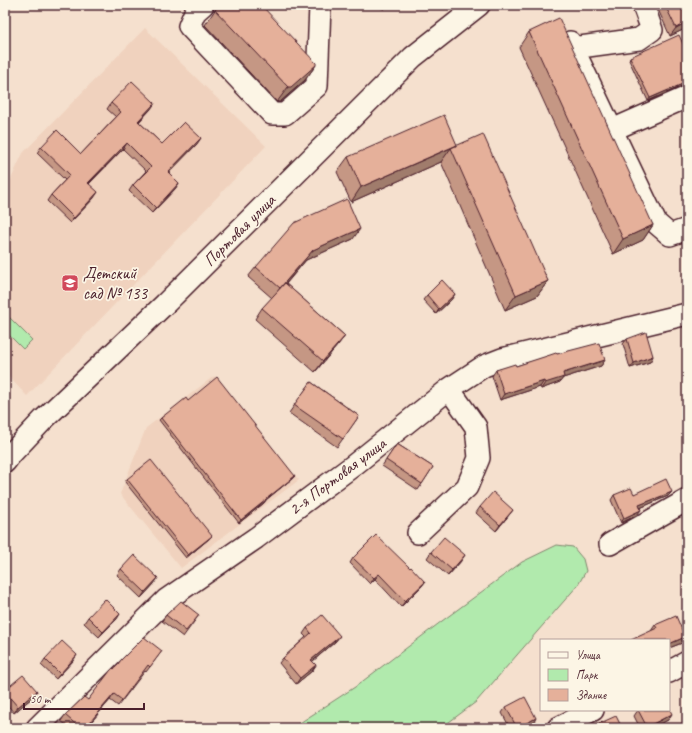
<svg xmlns="http://www.w3.org/2000/svg" width="692" height="733" viewBox="0 0 692 733" font-family="Caveat,sans-serif">
  <style>
    .built { fill: #f0d2be }
    .green { fill: #b1eaad; stroke: #7e846c }
    .lines { fill: none; stroke-linecap: round; stroke-linejoin: round }
    .minor-casing { stroke: #4a1f2b; stroke-width: 24 }
    .minor { stroke: #fcf5e5; stroke-width: 21 }
    .wall { fill: #c59784; stroke: #4a1f2b }
    .shaded-wall { fill: #a07b6c; stroke: #4a1f2b }
    .building { fill: #e5b09a; stroke: #4a1f2b }
    .labels { text-anchor: middle; stroke-width: 3.5; stroke-linejoin: round; paint-order: stroke }
    .street-label { font-size: 17px; fill: #4a1f2b; stroke: #fcf5e5 }
    .poi-label { font-size: 17px; fill: #4a1f2b; stroke: #fcf5e5; text-anchor: start }
  </style>
  <rect width="100%" height="100%" fill="#f5e0ce"/>
  <filter id="ink" filterUnits="userSpaceOnUse"><feTurbulence type="fractalNoise" baseFrequency=".025" numOctaves="2"/><feDisplacementMap in="SourceGraphic" scale="8" xChannelSelector="R" yChannelSelector="G"/><feConvolveMatrix kernelMatrix="1 2 1 2 8 2 1 2 1" color-interpolation-filters="sRGB"/></filter>
  <g filter="url(#ink)">
    <path class="built" d="M145,28L266,146L27,396L5,373V192L23,153Z
      M214,376L299,480L181,568L120,494L146,428Z"/>
    <path class="green" d="M5,313L32,340L23,349L5,331Z
      M557,545L573,547L583,559L586,571L578,585L476,702L441,728H292L355,687L442,621L522,562Z"/>
    <g class="lines">
      <g class="minor-casing">
        <path id="minor" d="M203,5L195,12L189,26L272,114H285L317,86L320,5
          M570,42L656,223L670,235L687,229
          M573,48L639,39L652,30L643,5
          M612,130L687,97
          M5,462L11,454L44,419L165,304L413,57L479,5
          M418,533L467,487L479,458L476,427L449,389
          M610,544L687,500
          M669,672L687,662
          M37,728L166,600L256,538L354,465L449,389L484,366L502,359L687,314
          M558,728L593,710"/>
      </g>
      <use href="#minor" class="minor"/>
    </g>
    <path class="wall" d="M656,5H687V28L670,36Z
      M215,10L316,65L305,80L280,102H277L205,25Z
      M529,32L653,225L643,240L613,254L519,47Z
      M687,53V85L682,86L648,101L629,60L630,57Z
      M111,103L151,109L139,122L162,144H197L168,173L179,183L175,189L152,213L129,191L133,185L146,171L123,149L89,184L94,198L70,223L47,201L51,195L65,180L37,153L41,147L81,154L116,117L107,109Z
      M457,145L548,281L537,296L505,310L441,162L351,202L337,172L348,157Z
      M353,239L306,260L286,284L345,336L337,346L315,372L255,319L262,308L272,298L248,277L256,267Z
      M455,294L451,300L436,314L423,300L427,295Z
      M627,339L653,356L650,362L630,368L623,344Z
      M557,354L605,360L601,366L563,378L560,382L541,389L540,387L500,400L492,376L496,370L516,366Z
      M311,382L359,416L337,447L289,413Z
      M188,401L293,478L266,500L264,503L239,523L159,420L161,418Z
      M397,444L433,467L418,490L382,466Z
      M127,479L210,538L186,558L125,482Z
      M672,492L668,496L640,508L637,515L621,523L611,500L614,495Z
      M480,507L509,515L496,531L476,513Z
      M431,552L461,561L448,576L427,558Z
      M353,558L410,568L425,582L421,587L401,607L375,579L370,584L350,563Z
      M121,569L154,584L141,598L117,575Z
      M166,615H199L183,637L162,621Z
      M88,617L117,619L99,637L84,623Z
      M655,625L685,637L682,643L669,648V640L651,631Z
      M307,628L336,641L312,662L316,665L312,671L296,684L279,663L283,658L306,637L303,634Z
      M162,651L146,672L145,671L118,706L110,700L86,728H70L61,721L65,715L88,700L114,669Z
      M45,659L73,661L56,679L41,665Z
      M5,690L37,691L33,697L14,713L5,702Z
      M506,707L533,724L525,728H510L502,713Z
      M638,710L668,720L652,728H640L634,716Z"/>
    <path class="shaded-wall" d="M375,5H387L384,9Z
      M687,22V28L670,36L676,28Z
      M316,65L305,80L280,102H277L288,87Z
      M687,82V85L682,86L648,101L650,98Z
      M155,103L151,109L134,126L138,121Z
      M201,138L197,144L164,178L168,172Z
      M127,143L123,149L84,188L88,183Z
      M451,148L441,162L351,202L361,187Z
      M179,183L175,189L152,213L156,208Z
      M98,192L94,198L70,223L74,218Z
      M653,225L643,240L613,254L623,239Z
      M360,229L353,239L306,260L273,298L280,288L313,250Z
      M548,281L537,296L505,310L516,295Z
      M455,294L451,300L436,314L439,309Z
      M345,336L337,346L315,372L323,361Z
      M653,356L650,362L630,368L634,363Z
      M605,360L601,366L563,378L560,382L541,389L545,383L563,373Z
      M544,381L540,387L500,400L504,394Z
      M295,476L293,478L263,502L265,500Z
      M672,492L668,496L635,510L639,505Z
      M266,500L264,503L239,523L241,520Z
      M513,510L509,515L496,531L500,525Z
      M641,510L637,515L621,523L624,518Z
      M212,536L210,538L186,558L188,555Z
      M465,555L461,561L448,576L452,570Z
      M379,574L375,579L370,584L374,578Z
      M158,578L154,584L141,598L145,592Z
      M425,582L421,587L401,607L405,601Z
      M120,614L117,619L99,637L103,632Z
      M340,636L336,641L307,666L311,660Z
      M685,637L682,643L669,648V644Z
      M77,655L73,661L56,679L60,674Z
      M316,665L312,671L296,684L300,678Z
      M37,691L33,697L14,713L18,707Z
      M114,694L110,700L86,728H85Z
      M672,714L668,720L652,728H646Z
      M536,718L533,724L525,728H518Z"/>
    <path class="building" d="M220,5H261L316,63V65L291,87H288L215,10Z
      M665,5H687V22L676,28Z
      M559,18L653,225L623,239L529,32Z
      M679,35L687,53V82L650,98L630,57Z
      M132,81L155,103L138,121L162,144L184,122L201,138L168,172L179,183L156,208L133,185L151,167L127,143L88,183L98,192L74,218L51,195L70,175L41,147L57,130L81,154L121,112L111,103Z
      M444,115L457,145L361,187L348,157Z
      M483,134L548,281L516,295L451,148Z
      M347,199L360,229L313,250L280,288L256,267L294,223Z
      M442,280L455,294L439,309L427,295Z
      M285,283L345,336L323,361L262,308Z
      M646,332L653,356L634,363L627,339Z
      M599,343L605,360L563,373L564,377L545,383L544,381L504,394L496,370L515,364L516,366L550,355L556,353L557,354Z
      M217,377L295,476L265,500H266L241,520L161,418L186,398L188,401Z
      M311,382L359,416L343,439L294,405Z
      M397,444L433,467L422,484L386,460Z
      M151,460L212,536L188,555L127,479Z
      M666,479L672,492L639,505L641,510L624,518L614,495L631,488L634,494Z
      M493,492L513,510L500,525L480,507Z
      M376,535L410,568L411,567L425,582L405,601L379,574L374,578L353,558Z
      M444,537L465,555L452,570L431,552Z
      M134,555L158,578L145,592L121,569Z
      M105,599L120,614L103,632L88,617Z
      M181,601L199,615L186,631L166,615Z
      M322,615L340,636L311,660L316,665L300,678L283,658L311,633L307,628Z
      M676,616L685,637L669,644V640H631L657,628L655,625Z
      M144,637L162,651L150,667L148,665L122,700L114,694L85,728H80L65,715L84,697L88,700L110,671L113,668L114,669L121,660Z
      M62,641L77,655L60,674L45,659Z
      M23,675L37,691L18,707L5,692V690Z
      M525,697L536,718L517,728L506,707Z
      M669,708L672,714L647,727L638,710H669Z
      M616,716L622,728H597L596,725Z"/>
  </g>
  <defs>
    <g id="school-square" transform="scale(0.9)"><rect x="-9" y="-9" width="18" height="18" rx="4" fill="#d1495b" stroke="#fcf5e5"/><path d="M0-5L7-2L0 1L-7-2ZM-4 1L0 2.5L4 1V4Q0 6-4 4Z" fill="#fff"/></g>
  </defs>
  <g fill-rule="evenodd">
    <use href="#school-square" x="70" y="283"/>
  </g>
  <g class="labels">
    <g class="street-label">
      <text transform="translate(239 230) rotate(-45)" y="6">Портовая улица</text>
      <text transform="translate(337 476) rotate(-37)" y="6">2-я Портовая улица</text>
    </g>
    <g class="poi-label">
      <text x="83" y="279">Детский<tspan x="83" dy="20">сад № 133</tspan></text>
    </g>
  </g>
  <rect width="692" height="733" fill="none" stroke="#fcf5e5" stroke-width="20"/>
  <rect x="10" y="10" width="672" height="713" fill="none" stroke="#4a1f2b" stroke-width="1.5" filter="url(#ink)"/>
  <rect x="540" y="639" width="130" height="72" fill="#fcf5e5" stroke="#b59f9b"/>
  <rect x="548" y="652" width="20" height="6" fill="#fcf5e5" stroke="#b59f9b"/>
  <text x="576" y="659" font-size="12" fill="#4a1f2b">Улица</text>
  <rect x="548" y="669" width="20" height="12" fill="#b1eaad" stroke="#b59f9b"/>
  <text x="576" y="679" font-size="12" fill="#4a1f2b">Парк</text>
  <rect x="548" y="689" width="20" height="12" fill="#e5b09a" stroke="#b59f9b"/>
  <text x="576" y="699" font-size="12" fill="#4a1f2b">Здание</text>
  <path d="M24 703v6h120v-6" fill="none" stroke="#4a1f2b" stroke-width="2"/>
  <text x="30" y="703" font-size="12" fill="#4a1f2b" stroke="#fcf5e5" stroke-width="3" paint-order="stroke">50 m</text>
</svg>
